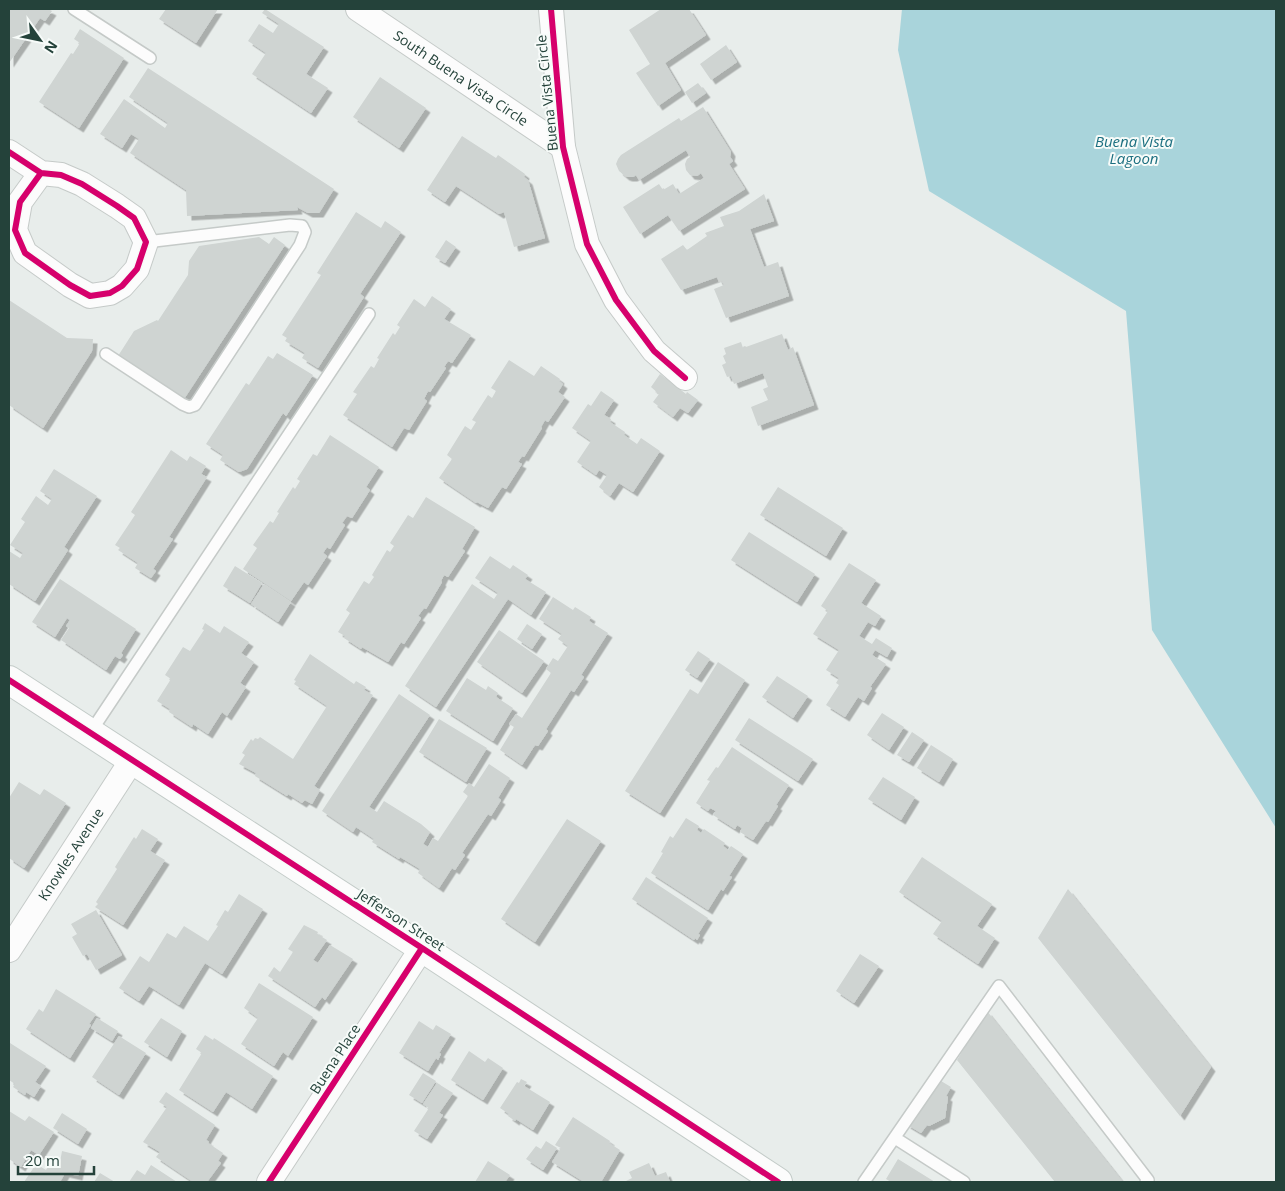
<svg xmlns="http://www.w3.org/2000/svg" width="1285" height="1191" viewBox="0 0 1285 1191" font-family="'Open Sans',sans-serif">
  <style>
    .water { fill: #a9d4db }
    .building { fill: #cfd4d2; filter: url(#shadow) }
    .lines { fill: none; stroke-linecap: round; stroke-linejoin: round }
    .lane-casing { stroke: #c5cac8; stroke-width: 14 }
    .street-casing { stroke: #c5cac8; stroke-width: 26 }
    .secondary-casing { stroke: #c3cbc8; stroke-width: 30 }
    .lane { stroke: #fcfcfc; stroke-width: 11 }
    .street { stroke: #fcfcfc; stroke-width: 24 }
    .secondary { stroke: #fcfcfc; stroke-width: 28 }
    .cycleway-casing { stroke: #f7fbf9; stroke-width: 9 }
    .cycleway { stroke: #d6006c; stroke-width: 6 }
    .labels { text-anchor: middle; stroke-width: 4; stroke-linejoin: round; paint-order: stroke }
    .street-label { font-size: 14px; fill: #24423a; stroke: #f7fbf9 }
    .water-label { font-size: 15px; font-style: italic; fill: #1c6f80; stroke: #f7fbf9 }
  </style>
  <defs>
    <filter id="shadow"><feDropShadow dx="4.5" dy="4.5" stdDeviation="0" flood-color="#0004"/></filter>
  </defs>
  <rect width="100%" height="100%" fill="#e8edeb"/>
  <path class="water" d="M902,9H1276V828L1152,630L1126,311L929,191L898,50Z"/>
  <path class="building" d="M9,9H48L52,11L45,21L40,18L9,63Z
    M166,9H218L196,43L159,19Z
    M265,9L324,47L306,74L328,88L311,113L252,74L266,53L248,41L259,24L273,33L279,24L262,13Z
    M661,9H689L706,35L665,63L681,90L658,106L636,73L650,64L629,30Z
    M80,29L124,58L79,128L39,102L71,53L73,54L80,43L74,39Z
    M726,45L737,62L711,80L700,64Z
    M148,68L334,189L319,213H308L297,207L298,210L187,216L186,190L130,153L139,139L131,134L122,148L100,134L124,99L165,128L168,123L129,97Z
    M380,77L426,108L399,148L353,117Z
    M698,83L706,93L692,103L685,92Z
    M703,107L731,152L730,157L733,161L729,164L745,189L679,231L668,215L640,234L623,207L659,184L663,190L673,184L679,194L704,178L701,173L697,176L690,175L686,170L685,164L687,159L690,157L686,150L639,180L636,175L633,177H628L625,176L619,171L616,164L618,159L621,155L679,118L681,121Z
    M462,136L496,158L498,155L525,174L524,177L528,180L545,238L514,247L504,212L499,214L456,186L445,202L427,190Z
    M764,194L774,221L750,229L764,267L778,262L789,296L726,318L714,289L724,285L722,281L719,282L717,277L681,290L661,259L683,245L687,250L707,236L705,233L724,226L720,217L739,211Z
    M356,212L381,228L385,221L401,232L360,294L364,297L318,368L302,358L305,353L285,341L287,338L282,335L321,275L317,273Z
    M259,237L269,244L274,237L285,245L184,399L118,356L134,331L157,320L158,321L188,275L189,261L199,246Z
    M446,240L456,247L445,263L435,257Z
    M432,296L451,309L444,319L471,335L452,363L448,361L444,367L446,368L430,392L428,391L424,399L427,401L409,430L404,428L392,447L343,415L357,394L353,392L371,366L374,368L379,359L377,358L393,333L395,335L400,327L397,325L414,299L425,307Z
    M9,300L67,338L93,339L92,351L43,428L9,405Z
    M782,334L788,350L793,347L814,405L758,426L751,407L768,400L763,389L768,387L763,373L734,384L731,376L727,377L722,365L726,363L723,356L726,354L724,348L741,342L743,348Z
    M277,353L313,375L286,416L283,413L247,469L239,472L220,460L223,455L206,444L246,383L249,385L268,356L273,359Z
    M509,360L534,376L541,366L560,379L559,381L563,384L558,392L565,397L548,422L545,420L541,427L542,428L524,457L522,456L518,462L522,464L506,489L502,487L488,508L477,502L476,503L439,478L452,459L447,455L465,426L471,430L476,422L472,420L488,395L492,398L496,391L491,388Z
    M660,374L686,394L687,392L698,400L688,413L680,408L673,417L653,402L659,394L651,387Z
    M601,391L614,400L604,415L611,419L610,422L625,432L624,435L637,444L641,438L660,451L633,492L619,483L610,496L599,487L607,475L599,470L596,475L577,462L591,441L572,428L588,404L591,406Z
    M330,435L379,467L366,487L370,490L352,518L347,516L342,523L345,525L330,549L327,547L323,553L327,556L308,585L304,582L291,601L243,569L257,548L253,545L270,521L273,523L279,513L277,512L293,487L295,489L300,481L297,479L313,454L317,456Z
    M171,450L187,461L190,456L206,466L201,474L207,477L169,537L173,539L153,569L156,571L151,578L135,568L138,563L118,550L120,548L115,545L135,515L131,512Z
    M54,469L97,496L64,547L68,550L35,601L9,584V551L20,558L23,553L10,545L25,522L21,519L36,496L48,505L52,499L40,491Z
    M778,487L843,528L826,556L760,515Z
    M426,497L475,527L462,549L465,551L448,577L444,575L441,581L442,582L426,609L424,608L418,616L421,618L404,644L401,642L388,662L362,647L361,649L344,638L345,636L338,632L350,613L346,610L364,581L369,584L374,577L372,575L387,550L390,552L394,546L390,543L408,515L413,518Z
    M749,532L815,574L797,602L731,560Z
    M490,556L510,569L513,565L528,575L525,579L546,592L531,615L508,599L436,707L405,686L472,584L494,599L498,593L475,578Z
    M849,563L876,580L861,603L881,616L875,626L868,622L859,636L872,644L876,638L892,648L887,657L875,650L872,655L886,664L870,687L872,688L864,701L858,697L845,717L826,705L839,685L836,683L839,678L826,670L839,650L813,634L828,611L821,606Z
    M235,566L262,583L250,603L223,586Z
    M60,579L136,629L121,653L123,655L120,659L115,656L106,670L61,640L69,628L66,626L70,620L67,618L55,637L32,622Z
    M264,584L291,602L278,622L251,604Z
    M553,597L573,610L575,607L591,617L589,621L608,633L581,675L584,677L574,692L571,690L546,729L548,731L538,746L535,745L522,765L500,750L514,727L509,724L516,714L522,718L551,673L546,669L553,658L558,661L568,646L558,639L562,634L539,619Z
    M205,623L220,633L224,626L249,642L241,653L254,662L240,683L246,687L227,716L222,712L208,734L193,724L192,727L169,712L170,709L157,701L171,679L165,675L183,647L190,651L204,630L202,629Z
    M527,624L542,634L532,649L517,639Z
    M499,630L544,661L522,693L477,662Z
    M698,651L710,659L697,678L685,670Z
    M310,654L354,684L356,681L366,687L364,690L373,695L314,786L320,790L312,804L305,800L302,803L288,794L287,796L255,776L256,773L239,764L245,755L242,753L251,739L253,741L255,738L258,739L260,737L293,759L327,706L294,684L296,681L294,680Z
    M718,662L745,680L660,813L625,791L690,689L698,694Z
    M777,676L808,696L793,718L762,697Z
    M467,678L486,690L488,686L498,693L496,697L513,708L493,741L446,711Z
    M399,694L430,715L369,807L377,812L384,801L421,824L430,832L423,844L428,847L433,838L438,841L468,796L463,792L469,783L474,787L489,764L510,778L498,798L501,800L491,816L488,814L462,853L465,855L455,870L452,868L439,888L418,873L420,869L400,857L399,859L372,842L374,839L356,827L353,832L322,811Z
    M882,713L904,727L889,750L867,735Z
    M749,718L813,759L798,781L735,740Z
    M439,719L487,748L466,782L419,752Z
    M912,732L924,740L909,762L897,755Z
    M931,745L953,759L939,782L917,768Z
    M732,747L789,785L776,805L778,806L768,822L766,821L753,840L740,832L742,828L737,825L735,829L713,815L716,811L710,808L708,811L696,803L710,781L707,780L716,767L718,768Z
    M883,777L915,797L901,820L868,799Z
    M19,782L40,795L44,789L66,803L24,868L9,858V798Z
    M686,818L699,826L697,830L701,833L704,829L725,843L723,846L728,850L731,846L743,854L729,876L732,877L723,891L721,889L708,910L651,873L663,853L661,852L670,836L673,838Z
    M567,819L601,841L535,942L501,919Z
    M142,829L158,839L150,851L165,860L123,925L95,907L98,904L96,902L117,869L115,867L134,837L136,839Z
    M922,857L992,904L977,926L995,938L978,964L933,934L942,921L899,892Z
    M646,877L708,918L698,934L700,935L697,940L695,938L694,940L632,899Z
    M1068,889L1211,1067L1180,1116L1038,938Z
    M239,894L263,909L222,974L205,963L179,1005L149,986L139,1001L119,988L140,956L149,962L167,933L176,938L184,926L208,941L218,926L216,925L225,910L228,912Z
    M96,910L122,955L96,970L87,954L83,956L72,937L77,934L71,924Z
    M304,925L318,932L317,934L327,940L313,960L318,963L330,945L353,959L325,1000L322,997L315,1007L268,976L274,967L280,972L293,952L288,949Z
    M860,954L879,966L854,1003L836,991Z
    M259,983L313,1017L288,1056L283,1052L274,1066L241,1044L258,1018L244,1008Z
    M56,989L96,1014L89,1024L91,1025L70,1058L26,1029L39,1009L43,1012Z
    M987,1011L1123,1182H1055L957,1060Z
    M97,1018L118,1031L112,1041L91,1028Z
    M161,1018L182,1031L167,1057L144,1042Z
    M419,1021L433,1030L436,1025L451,1034L439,1053L441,1054L438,1060L436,1058L428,1071L399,1053Z
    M205,1035L213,1040L214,1038L273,1076L252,1109L226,1092L213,1112L179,1090L202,1053L196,1049Z
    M119,1036L146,1053L119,1095L92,1077Z
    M10,1043L46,1066L35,1082L41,1086L34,1097L26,1092L25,1095L13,1087L15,1084L9,1080Z
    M469,1051L485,1062L488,1058L503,1068L483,1100L451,1080Z
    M423,1073L436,1081L422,1103L409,1095Z
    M936,1078L951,1087L946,1096L948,1097L945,1118L929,1126L927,1125L921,1133L906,1124Z
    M521,1079L527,1082L524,1086L550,1102L533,1130L516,1119L515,1121L508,1116L509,1114L500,1108L517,1082L519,1083Z
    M437,1083L453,1093L439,1113L443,1115L427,1139L414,1131L429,1108L423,1104Z
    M166,1092L215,1125L206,1140L209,1142L208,1143L223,1153L218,1161L221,1163L207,1182H193L156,1157L160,1152L143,1142L167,1107L159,1102Z
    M9,1111L25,1121L29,1116L54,1132L39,1155L31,1150L21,1167L9,1159Z
    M62,1113L87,1129L78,1144L53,1128Z
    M573,1117L610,1141L609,1143L620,1150L601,1182H584L552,1162L561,1148L555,1145Z
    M546,1141L557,1148L543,1170L526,1159L536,1146L541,1149Z
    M62,1151L82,1156L78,1176L65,1173L60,1182H24L36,1164L46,1170L51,1162L59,1168Z
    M898,1159L935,1182H891L886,1179Z
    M488,1161L510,1175L505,1182H475Z
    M649,1163L655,1176L666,1172L670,1182H624L632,1178L629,1172Z
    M151,1165L177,1182H129L137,1170L145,1175Z
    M100,1173L115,1182H94Z"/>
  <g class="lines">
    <g class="lane-casing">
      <path id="lane" d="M74,9L150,58
        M106,354L182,404L189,407L195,405L300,245L305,232L302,226L290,225L146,242
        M90,733L369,314
        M895,1138L964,1182
        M864,1182L999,986L1148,1180L1146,1182"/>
    </g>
    <g class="street-casing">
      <g id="street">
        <path id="s1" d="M358,9L563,147"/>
        <path d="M551,9L563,147L587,244L616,300L654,351L685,378"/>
        <path d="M9,152L41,173L61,175L82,184L117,206L134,218L146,242L137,269L122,286L110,293L90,296L70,285L25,253L15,230L20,202L41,173"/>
        <path id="s2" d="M9,950L132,760"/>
        <path d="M269,1182L422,948"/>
      </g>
    </g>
    <g class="secondary-casing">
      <path id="secondary" d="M9,680L422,948L778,1182"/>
    </g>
    <use href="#lane" class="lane"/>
    <use href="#street" class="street"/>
    <use href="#secondary" class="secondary"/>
    <g class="cycleway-casing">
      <path id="cycleway" d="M551,9L563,147L587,244L616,300L654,351L685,378
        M9,152L41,173L61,175L82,184L117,206L134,218L146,242L137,269L122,286L110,293L90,296L70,285L25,253L15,230L20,202L41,173
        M9,680L422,948L778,1182
        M269,1182L422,948"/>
    </g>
    <use href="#cycleway" class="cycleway"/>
  </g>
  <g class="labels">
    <g class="street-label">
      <text dy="5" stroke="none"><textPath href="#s1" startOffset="124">South Buena Vista Circle</textPath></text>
      <text transform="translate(547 93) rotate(-96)" y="5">Buena Vista Circle</text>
      <text dy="5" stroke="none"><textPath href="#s2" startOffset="114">Knowles Avenue</textPath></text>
      <text transform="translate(401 920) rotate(33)" y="5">Jefferson Street</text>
      <text transform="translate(335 1059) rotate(-57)" y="5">Buena Place</text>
    </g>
    <g class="water-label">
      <text x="1134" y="147">Buena Vista<tspan x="1134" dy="17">Lagoon</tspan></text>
    </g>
  </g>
  <rect width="1285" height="1191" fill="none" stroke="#24423a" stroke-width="20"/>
  <g transform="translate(40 40) rotate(123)" stroke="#f7fbf9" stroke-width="4" paint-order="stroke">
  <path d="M0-4L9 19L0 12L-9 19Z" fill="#24423a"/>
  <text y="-8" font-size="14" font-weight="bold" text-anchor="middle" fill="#24423a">N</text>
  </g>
  <path d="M18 1166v8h76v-8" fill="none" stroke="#24423a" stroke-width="2.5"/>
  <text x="25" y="1166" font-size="15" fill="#24423a" stroke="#f7fbf9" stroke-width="4" paint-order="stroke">20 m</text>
</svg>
